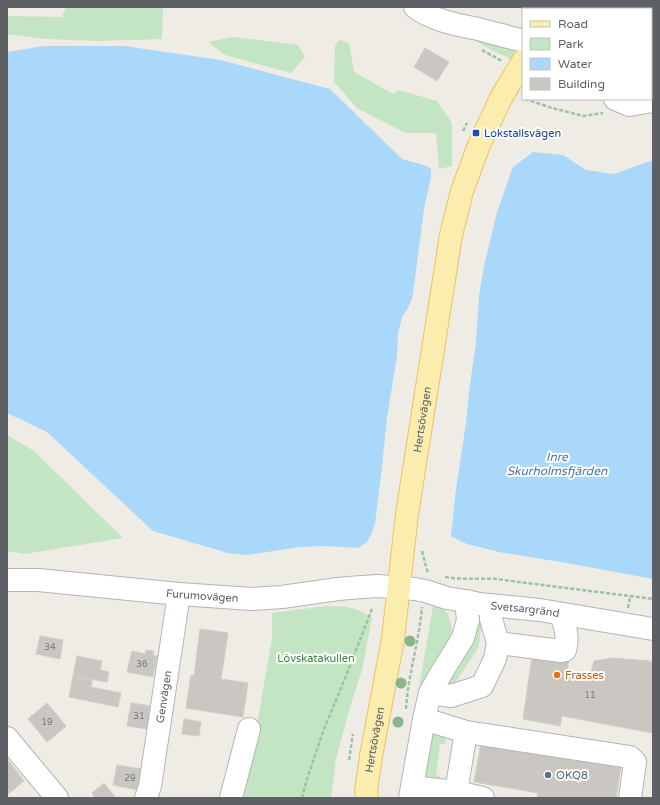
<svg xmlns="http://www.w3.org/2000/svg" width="660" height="805" viewBox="0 0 660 805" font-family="'Varela Round',sans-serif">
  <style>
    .green { fill: #c4e5c3 }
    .water { fill: #a9d8fa }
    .building { fill: #cac7c2; stroke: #d3cec4 }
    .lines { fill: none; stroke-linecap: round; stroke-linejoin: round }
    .minor-casing { stroke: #b2b5b9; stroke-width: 24 }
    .major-casing { stroke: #eac263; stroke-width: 24 }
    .path { stroke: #9bc3a6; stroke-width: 2.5; stroke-dasharray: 4 2; stroke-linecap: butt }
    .minor { stroke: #fff; stroke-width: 22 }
    .major { stroke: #fbedae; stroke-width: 22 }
    .tree { fill: #8cb489 }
    .transit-dot { fill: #1a4fb4; stroke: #fff; stroke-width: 1.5 }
    .food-dot { fill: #e8710a; stroke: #fff; stroke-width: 1.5 }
    .service-dot { fill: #5c6f8a; stroke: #fff; stroke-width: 1.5 }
    .labels { text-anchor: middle; stroke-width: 4; stroke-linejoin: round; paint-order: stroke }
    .number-label { font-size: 9px; fill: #787a7c }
    .transit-label { font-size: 11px; fill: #164399; stroke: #fff; text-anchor: start }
    .street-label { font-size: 11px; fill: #5d6165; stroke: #fff }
    .park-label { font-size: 11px; fill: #3b863d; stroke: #fff }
    .food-label { font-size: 11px; fill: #c56008; stroke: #fff; text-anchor: start }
    .service-label { font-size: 11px; fill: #4e5e75; stroke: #fff; text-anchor: start }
    .water-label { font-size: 12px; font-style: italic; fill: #4679ac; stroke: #fff }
  </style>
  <rect width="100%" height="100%" fill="#eeece5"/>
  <path class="green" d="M66,7H163L162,39L99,41L46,39L7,34V16L62,17Z
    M467,34L510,45L514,50L513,60C497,53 480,45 467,34Z
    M233,37L298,45L305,57L291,73L225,55L208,42Z
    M339,40L349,43L354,72L393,94L399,90L437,101L452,123V166L439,169L436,133H405L357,108L334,82L335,46Z
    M7,435L34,451L123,538L25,554L7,551Z
    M326,606C346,607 354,605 372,618L362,670L350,707L336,759L331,798H242L256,730L272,639V613Z
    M433,606C441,606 443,607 448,615C450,619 452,625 452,630C452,639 429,674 423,684L419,687Z
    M477,613L484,615L478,648L454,685H447Z
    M430,732L446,736L445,744H440L436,775L440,776V779L438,780L426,778L422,776Z"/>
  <path class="water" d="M44,46H124L220,60L330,89L402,159L427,166L431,169V177L424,209L414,286L412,299L407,310L402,317L398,334L397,356L387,417L382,467L375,523L372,532L367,542L358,548L325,546L300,547L247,555L228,553L153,531L47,432L7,413V52Z
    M533,152L563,155L586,170L614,174L653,160V579L567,563L499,552L467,544L451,536L456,489L466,423L469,392L476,342L479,296L484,266L497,212L513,167Z"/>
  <path class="building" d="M425,48L449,62L437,81L414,67Z
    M200,629L228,633L221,679L248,683L243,717L186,708L191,675L194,676Z
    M40,636L63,640L60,659L36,654Z
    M146,650L154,651L153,655L157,656L153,677L127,672L132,651L145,654Z
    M533,650L570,654L567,670L590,675L594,661L613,658L650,661L653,663V733L562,716L560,726L523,719Z
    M77,656L102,661L100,670L109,672L107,682L73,676Z
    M73,676L92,680L91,687L121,693L118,707L69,697Z
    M47,703L66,726L47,742L28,719Z
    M131,703L151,706L147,729L127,726Z
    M184,719L201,722L199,736L182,734Z
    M481,743L621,767L616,798H537L538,793L474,782Z
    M7,759L24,781L7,795Z
    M117,765L147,770L143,791L113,785Z
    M104,783L116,798H95L92,793Z"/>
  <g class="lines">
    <g class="minor-casing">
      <g id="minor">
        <path d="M415,7C431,20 458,25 478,29C492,33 506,36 520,40L523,41"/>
        <path d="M615,99L629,105L653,101"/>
        <path id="s1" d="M7,580H38L179,594L252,599L282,597L338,589L362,587L378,586L415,589L425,591L447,598L466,601L479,604L540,610L653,629"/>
        <path d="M498,643L561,651L565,650C569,637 565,627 561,614"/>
        <path d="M430,693L451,696L482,686L495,659L498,643L491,619V605"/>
        <path d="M424,719L466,732L456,792"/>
        <path d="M466,732L630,757L635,762L630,798"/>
        <path d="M7,738L57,798"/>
        <path d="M412,787L456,792L483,798"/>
        <path id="s2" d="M146,798L150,786L179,594"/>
        <path d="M231,798L249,729"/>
        <path d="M410,798L424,719L430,693L443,670L463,638L468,620L466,601"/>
      </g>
    </g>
    <g class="major-casing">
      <g id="major">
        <path d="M561,9L562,7"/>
        <path id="s3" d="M367,798L366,791L371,756L393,639L407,514L451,235L462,191L479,145L501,98L523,61"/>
      </g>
    </g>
    <path class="path" d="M586,9L588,7
      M653,48L651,53L653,56
      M482,50L502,61
      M525,99L552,108L584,116L603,113
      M463,131L467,123
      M422,551L425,563L428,573
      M445,577C462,580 479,578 496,579L653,599
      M628,608L630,597
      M406,709C408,675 419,642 422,607
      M349,760L353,734
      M302,798L306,782L324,729L344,681L372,609"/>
    <use href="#minor" class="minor"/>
    <use href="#major" class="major"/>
  </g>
  <g class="tree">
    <circle cx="410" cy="641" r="5.5"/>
    <circle cx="401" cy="683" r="5.5"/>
    <circle cx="398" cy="722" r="5.5"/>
  </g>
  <rect class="transit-dot" x="472" y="129" width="8" height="8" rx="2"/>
  <circle class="food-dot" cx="557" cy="675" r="4"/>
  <circle class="service-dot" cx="548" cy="775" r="4"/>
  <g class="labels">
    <g class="number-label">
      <text x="50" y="650">34</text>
      <text x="142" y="667">36</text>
      <text x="590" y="698">11</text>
      <text x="139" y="719">31</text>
      <text x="47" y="725">19</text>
      <text x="130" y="781">29</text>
    </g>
    <g class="transit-label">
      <text x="484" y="137">Lokstallsvägen</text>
    </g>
    <g class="street-label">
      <text dy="4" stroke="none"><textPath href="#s3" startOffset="383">Hertsövägen</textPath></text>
      <text dy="4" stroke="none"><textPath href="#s1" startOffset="196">Furumovägen</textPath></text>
      <text dy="4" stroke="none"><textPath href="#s1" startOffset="522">Svetsargränd</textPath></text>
      <text dy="4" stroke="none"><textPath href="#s2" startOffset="103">Genvägen</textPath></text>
      <text dy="4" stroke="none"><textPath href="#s3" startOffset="59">Hertsövägen</textPath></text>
    </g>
    <g class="park-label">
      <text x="316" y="662">Lövskatakullen</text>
    </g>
    <g class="food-label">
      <text x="565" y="679">Frasses</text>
    </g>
    <g class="service-label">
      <text x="556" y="779">OKQ8</text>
    </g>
    <g class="water-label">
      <text x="557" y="461">Inre<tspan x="557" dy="14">Skurholmsfjärden</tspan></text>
    </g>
  </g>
  <rect width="660" height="805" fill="none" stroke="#5d6165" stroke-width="16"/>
  <rect x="522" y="8" width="130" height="92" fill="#ffffff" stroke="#bec0c1"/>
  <rect x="530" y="21" width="20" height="6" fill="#fbedae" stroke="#bec0c1"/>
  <text x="558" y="28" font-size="12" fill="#5d6165">Road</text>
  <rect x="530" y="38" width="20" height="12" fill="#c4e5c3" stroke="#bec0c1"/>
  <text x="558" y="48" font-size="12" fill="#5d6165">Park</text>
  <rect x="530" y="58" width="20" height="12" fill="#a9d8fa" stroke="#bec0c1"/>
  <text x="558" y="68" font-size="12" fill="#5d6165">Water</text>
  <rect x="530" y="78" width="20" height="12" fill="#cac7c2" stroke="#bec0c1"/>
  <text x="558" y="88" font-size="12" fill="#5d6165">Building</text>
</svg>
